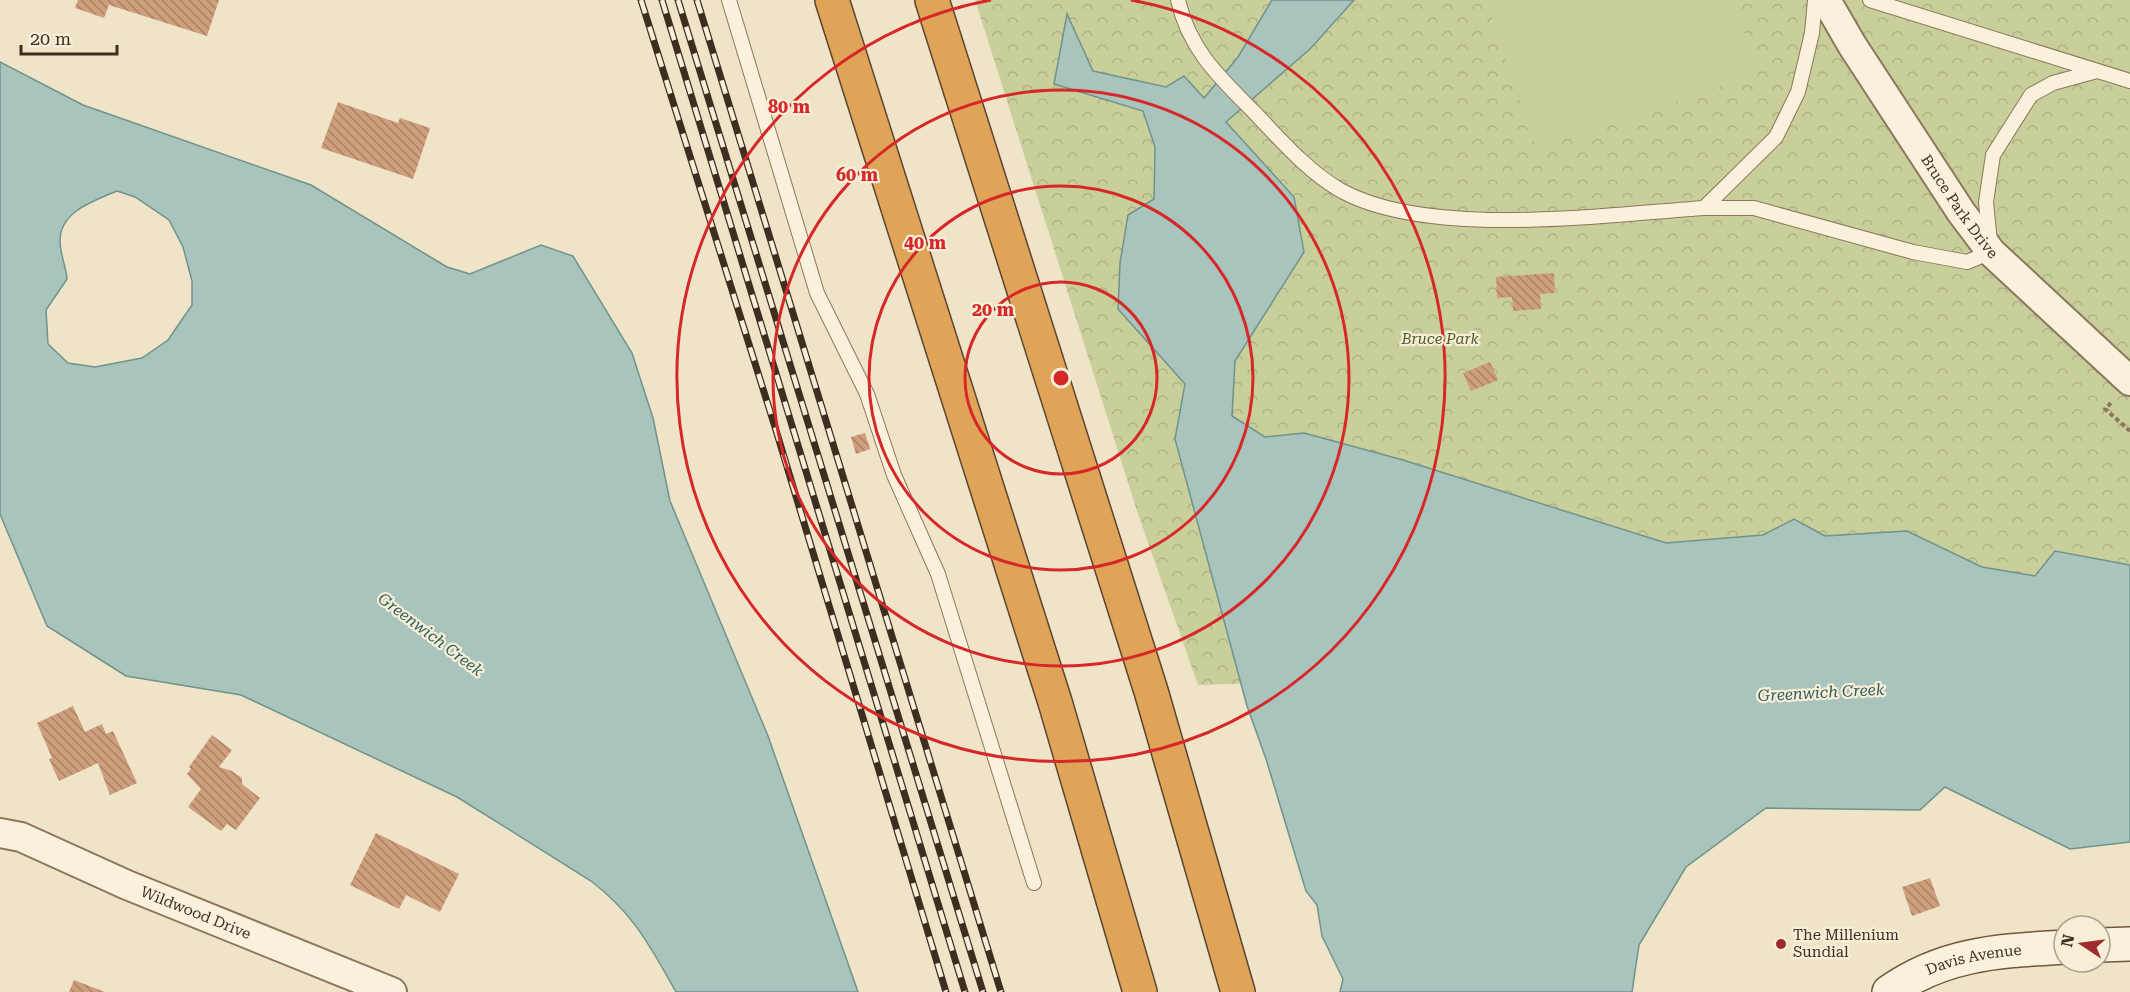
<svg xmlns="http://www.w3.org/2000/svg" width="2130" height="992" viewBox="0 0 2130 992" font-family="'Roboto Serif',serif">
  <style>
    .park { fill: url(#park-crowns) }
    .pitch { fill: #c9cf9b }
    .water { fill: #a9c4bc; stroke: #6f938a; stroke-width: 1.5; fill-rule: evenodd }
    .building { fill: url(#building-back-hatch) }
    .lines { fill: none; stroke-linecap: round; stroke-linejoin: round }
    .service-casing { stroke: #8d765c; stroke-width: 16 }
    .minor-casing { stroke: #8d765c; stroke-width: 32 }
    .secondary-casing { stroke: #6f573f; stroke-width: 36 }
    .motorway-casing { stroke: #5b4430; stroke-width: 36 }
    .path { stroke: #8d765c; stroke-width: 4; stroke-dasharray: 4.5 3; stroke-linecap: butt }
    .service { stroke: #faf1dc; stroke-width: 14 }
    .minor { stroke: #faf1dc; stroke-width: 28 }
    .secondary { stroke: #faf1dc; stroke-width: 33 }
    .motorway { stroke: #e0a458; stroke-width: 33 }
    .rail-casing { stroke: #3d2e20; stroke-width: 7 }
    .rail { stroke: #f7eed8; stroke-width: 4.5; stroke-dasharray: 14; stroke-linecap: butt }
    .ring { fill: none; stroke: #d62828; stroke-width: 3 }
    .poi-dot { fill: #9e2a2b; stroke: #f7eed8; stroke-width: 2 }
    .labels { text-anchor: middle; stroke-width: 4.5; stroke-linejoin: round; paint-order: stroke }
    .street-label { font-size: 15px; fill: #3d2e20; stroke: #f7eed8 }
    .park-label { font-size: 15px; font-style: italic; fill: #4d5a26; stroke: #f7eed8 }
    .poi-label { font-size: 15px; fill: #3d2e20; stroke: #f7eed8; text-anchor: start }
    .water-label { font-size: 16px; font-style: italic; fill: #2f5d5a; stroke: #f7eed8 }
    .centre { fill: #d62828; stroke: #f7eed8; stroke-width: 3 }
    .ring-label { font-size: 18px; text-anchor: middle; font-weight: bold; fill: #d62828; stroke: #f7eed8; stroke-width: 4.5; stroke-linejoin: round; paint-order: stroke }
  </style>
  <defs>
    <pattern id="park-crowns" width="20" height="18" patternUnits="userSpaceOnUse" patternTransform="scale(1.5)"><rect width="20" height="18" fill="#c9cf9b"/><path d="M2 6a3 3 0 1 1 6 0M12 15a3 3 0 1 1 6 0" fill="none" stroke="#aeb285"/></pattern>
    <pattern id="building-back-hatch" width="6" height="6" patternUnits="userSpaceOnUse" patternTransform="scale(1.5)"><rect width="6" height="6" fill="#cf9f7d"/><path d="M-1 5l2 2M0 0l6 6M5-1l2 2" fill="none" stroke="#a98266"/></pattern>
  </defs>
  <rect width="100%" height="100%" fill="#f0e4c8"/>
  <path class="park" d="M975,0H2130V657L1198,685L1138,514Z"/>
  <path class="pitch" d="M1486,0H1733L1758,74L1536,149Z"/>
  <path class="water" d="M1272,0H1354L1310,49L1226,122L1294,197L1304,252L1235,361L1232,416L1265,437L1304,433L1403,460L1666,543L1763,535L1794,519L1825,536L1907,531L1982,567L2035,576L2055,551L2130,565V842L2070,849L1945,787L1920,810L1766,808L1686,867L1639,945L1632,992H1340L1343,979L1322,936L1317,905L1306,891L1266,759L1247,706L1175,439L1185,384L1118,309L1120,263L1128,215L1154,199L1155,147L1143,111L1054,84L1067,14L1093,71L1166,87L1184,76L1204,98L1238,57Z
    M0,62L83,105L311,185L447,267L470,274L541,245L573,256L632,353L653,418L670,501L768,736L858,992H676C650,946 634,914 591,881L457,797L241,695L126,676L47,626L0,514ZM117,191L135,197L169,220L183,247L192,281V305L168,340L142,358L95,367L68,363L48,344L46,310L67,279C66,266 60,254 60,241C60,211 94,201 117,191Z"/>
  <path class="building" d="M78,0H219L207,36L109,5L104,18L75,8Z
    M338,102L398,123L400,118L430,128L413,179L321,148Z
    M1554,273L1555,293L1540,294L1541,309L1513,311L1512,297L1497,298L1496,277Z
    M1490,362L1498,380L1471,391L1463,373Z
    M865,433L870,449L856,454L851,437Z
    M73,706L85,732L102,724L106,734L113,731L137,783L110,795L98,763L59,781L49,759L52,758L37,723Z
    M212,735L232,750L219,767L232,771L242,778V784L260,798L236,830L227,824L221,831L188,807L201,789L187,774L191,769L189,767Z
    M376,833L459,874L440,912L406,895L399,909L350,885Z
    M1930,878L1940,906L1912,916L1902,887Z
    M74,980L105,992H69Z"/>
  <g class="lines">
    <g class="service-casing">
      <path id="service" d="M729,0L817,293L867,394L894,475L938,574L1034,883
        M1178,0C1189,49 1219,77 1253,111C1280,139 1306,170 1340,190C1427,239 1605,215 1704,208L1776,137L1798,92L1812,33L1815,0
        M1870,0L2130,81
        M1704,208H1754L1913,252L1967,262L1991,252L1986,202L1993,155L2031,95L2053,83L2097,71"/>
    </g>
    <g class="minor-casing">
      <g id="minor">
        <path id="s1" d="M1826,0L1852,45L1961,212L1991,252L2130,381"/>
        <path id="s2" d="M0,833L21,837L127,885L392,992"/>
      </g>
    </g>
    <g class="secondary-casing">
      <g id="secondary">
        <path d="M2100,945L2130,944"/>
        <path id="s3" d="M1889,992C1944,953 1999,951 2064,947"/>
      </g>
    </g>
    <g class="motorway-casing">
      <path id="motorway" d="M832,0L1055,702L1140,992
        M932,0L1151,691L1238,992"/>
    </g>
    <path class="path" d="M2111,403L2105,409L2130,431"/>
    <use href="#service" class="service"/>
    <use href="#minor" class="minor"/>
    <use href="#secondary" class="secondary"/>
    <use href="#motorway" class="motorway"/>
    <g class="rail-casing">
      <path id="rail" d="M641,0L775,427L946,992
        M662,0L965,992
        M678,0L983,992
        M697,0L1001,992"/>
    </g>
    <use href="#rail" class="rail"/>
  </g>
  <g class="ring">
    <circle cx="1061" cy="378" r="96"/>
    <circle cx="1061" cy="378" r="192"/>
    <circle cx="1061" cy="378" r="288"/>
    <path d="M1131 0A384 384 0 1 1 991 0"/>
  </g>
  <circle class="poi-dot" cx="1781" cy="944" r="6"/>
  <g class="labels">
    <g class="street-label">
      <text dy="5" stroke="none"><textPath href="#s1" startOffset="246">Bruce Park Drive</textPath></text>
      <text dy="5" stroke="none"><textPath href="#s2" startOffset="212">Wildwood Drive</textPath></text>
      <text dy="5" stroke="none"><textPath href="#s3" startOffset="92">Davis Avenue</textPath></text>
    </g>
    <g class="park-label">
      <text x="1440" y="344">Bruce Park</text>
    </g>
    <g class="poi-label">
      <text x="1793" y="940">The Millenium<tspan x="1793" dy="17">Sundial</tspan></text>
    </g>
    <g class="water-label">
      <text transform="translate(431 634) rotate(37)" y="6">Greenwich Creek</text>
      <text transform="translate(1821 692) rotate(-3)" y="6">Greenwich Creek</text>
    </g>
  </g>
  <circle cx="1061" cy="378" r="9" class="centre"/>
  <g class="ring-label">
    <text x="789" y="113">80 m</text>
    <text x="857" y="181">60 m</text>
    <text x="925" y="249">40 m</text>
    <text x="993" y="316">20 m</text>
  </g>
  <g transform="translate(2082 944) rotate(283)"><circle r="28" fill="#f7eed8" stroke="#ada18e" stroke-width="1.5"/>
  <path d="M0-4.5L10 22L0 15L-10 22Z" fill="#9e2a2b"/>
  <text y="-9" font-size="16" font-weight="bold" text-anchor="middle" fill="#3d2e20">N</text>
  </g>
  <path d="M21 45v9h96v-9" fill="none" stroke="#3d2e20" stroke-width="3"/>
  <text x="30" y="45" font-size="18" fill="#3d2e20" stroke="#f7eed8" stroke-width="4.5" paint-order="stroke">20 m</text>
</svg>
